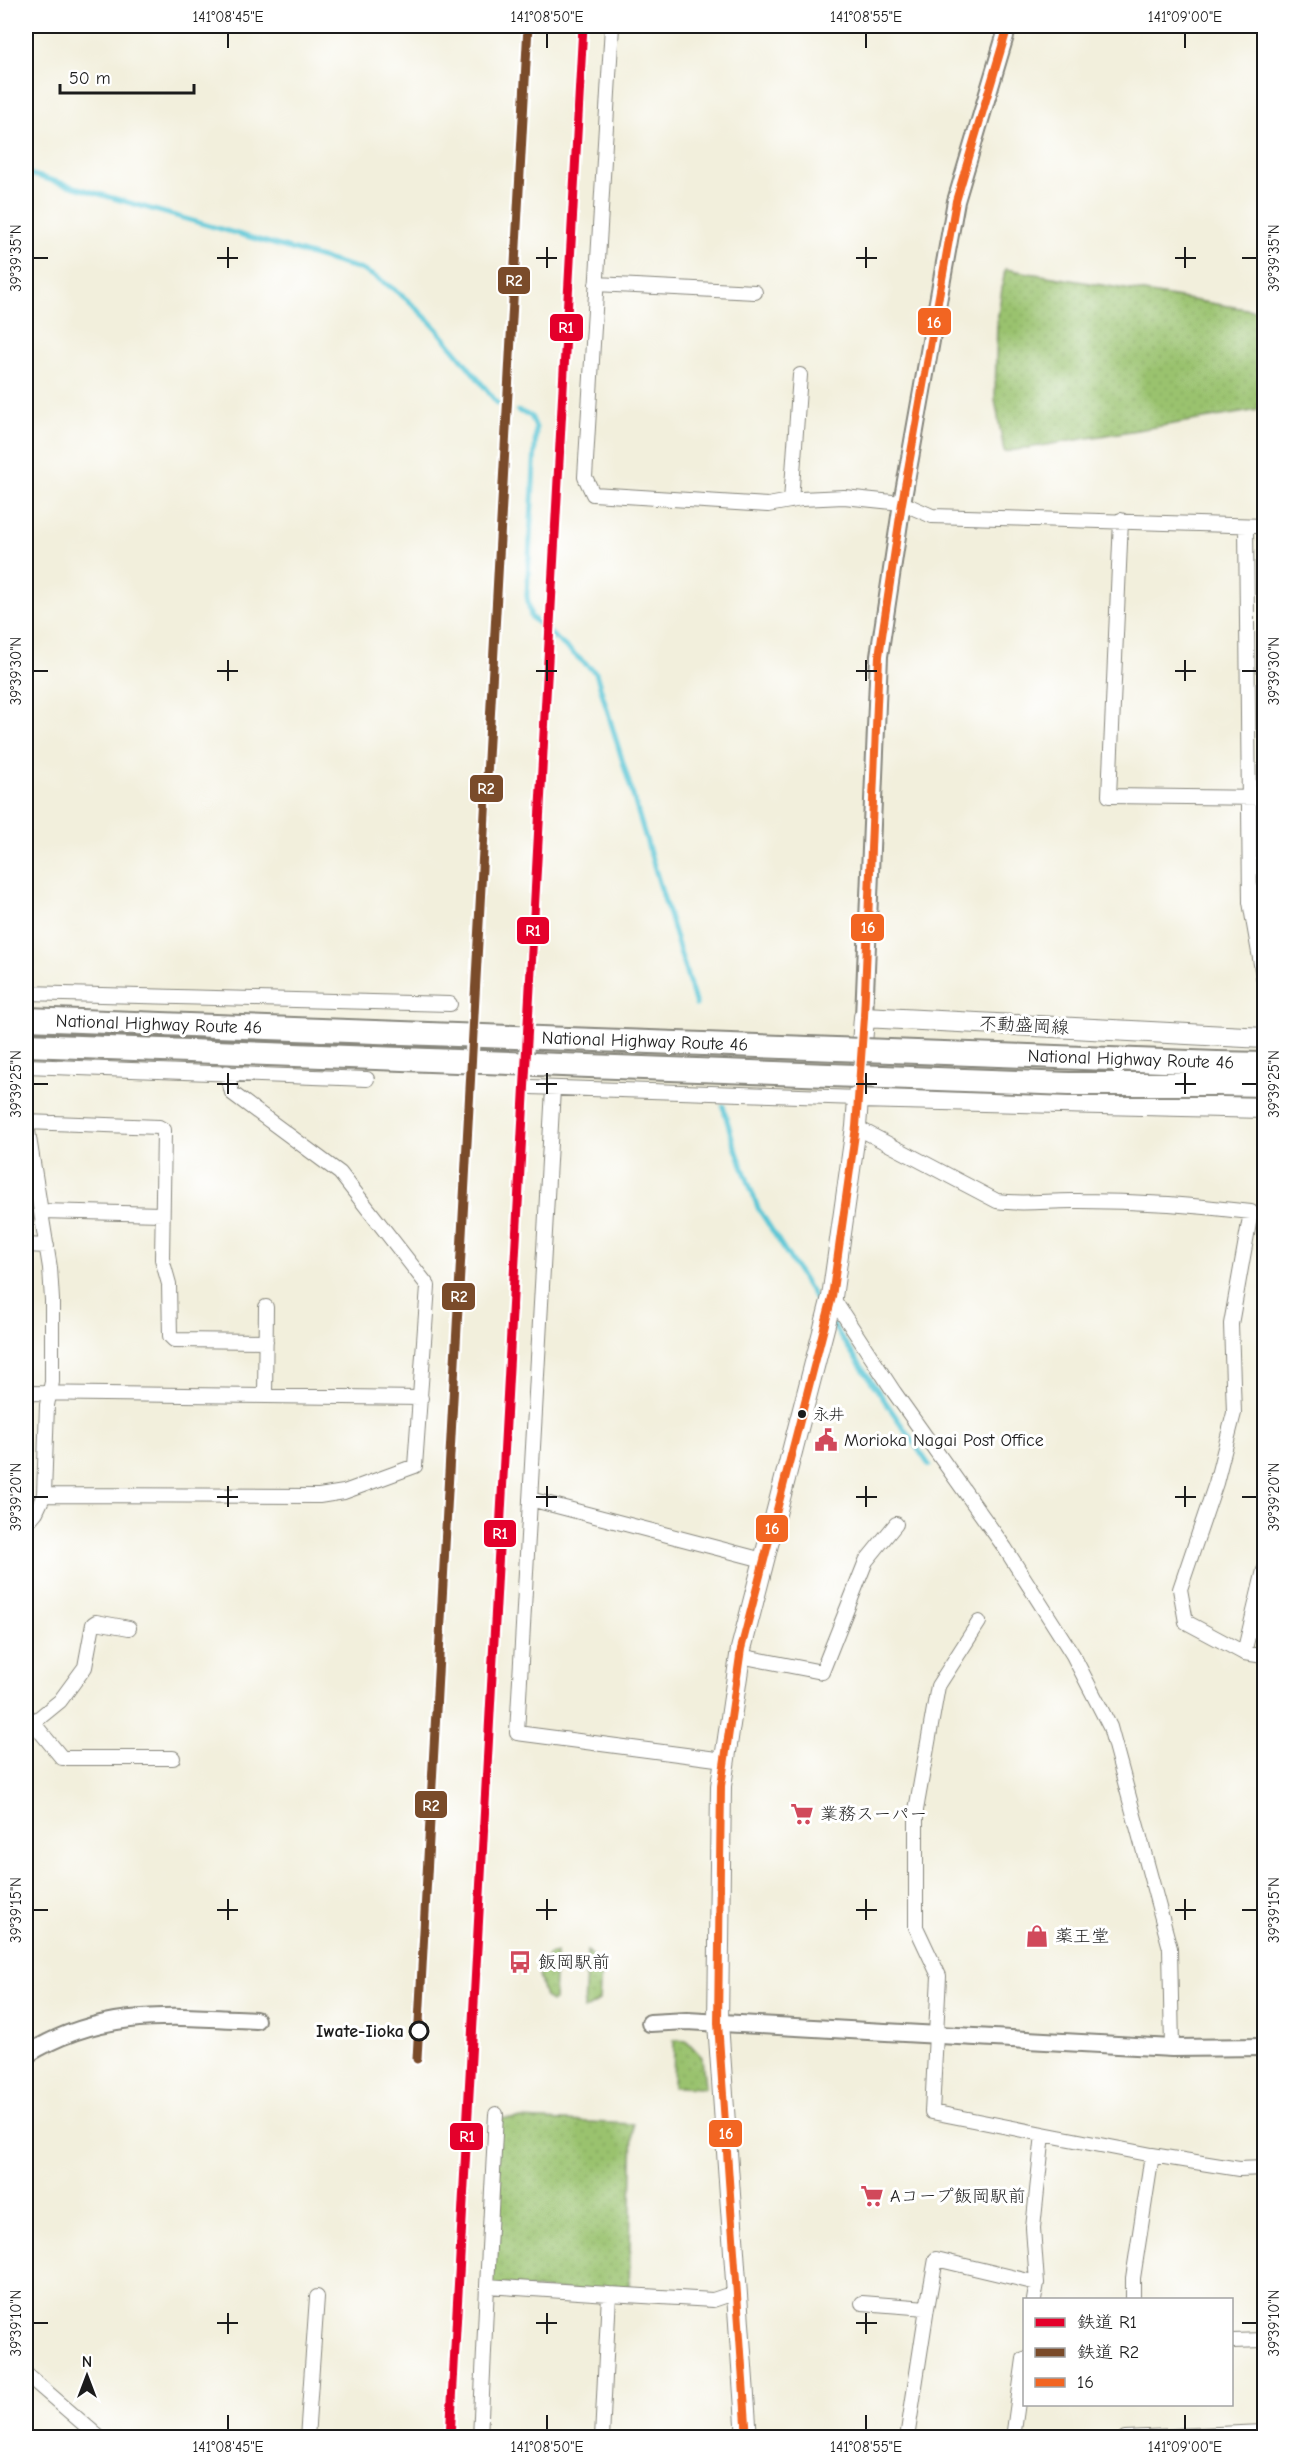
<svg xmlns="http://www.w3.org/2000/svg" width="1290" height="2463" viewBox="0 0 1290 2463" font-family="'Comic Neue','Klee One',sans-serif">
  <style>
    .grass { fill: url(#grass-dots); stroke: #5b6f45; stroke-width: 1.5 }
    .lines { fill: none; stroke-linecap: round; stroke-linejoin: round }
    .stream { stroke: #5bc6d5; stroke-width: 5 }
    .minor-casing { stroke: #87867c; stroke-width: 16 }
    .tertiary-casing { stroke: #87867c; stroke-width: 20 }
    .secondary-casing { stroke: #87867c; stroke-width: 22 }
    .trunk-casing { stroke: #87867c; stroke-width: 26 }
    .minor { stroke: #fff; stroke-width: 14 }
    .tertiary { stroke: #fff; stroke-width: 16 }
    .secondary { stroke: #fff; stroke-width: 20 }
    .trunk { stroke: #fff; stroke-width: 22 }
    .trunk-bridge-casing { stroke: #87867c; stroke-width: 26; stroke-linecap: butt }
    .trunk-bridge { stroke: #fff; stroke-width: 22 }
    .bus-1-casing { stroke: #fff; stroke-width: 12 }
    .bus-1 { stroke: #f26522; stroke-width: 8 }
    .rail-1-casing { stroke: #fff; stroke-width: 14 }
    .rail-2-casing { stroke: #fff; stroke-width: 14 }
    .rail-1 { stroke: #e4002b; stroke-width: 9 }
    .rail-2 { stroke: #7a4b2a; stroke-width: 9 }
    .ticks { fill: none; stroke: #1c1c1c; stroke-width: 2 }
    .bus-dot { fill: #1c1c1c; stroke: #fff; stroke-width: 2 }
    .stop-dot { fill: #fff; stroke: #1c1c1c; stroke-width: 3 }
    .labels { text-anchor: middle; stroke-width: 6; stroke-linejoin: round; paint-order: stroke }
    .bus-label { font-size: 16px; fill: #1c1c1c; stroke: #fff; text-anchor: start }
    .street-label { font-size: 18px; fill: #1c1c1c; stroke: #fff }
    .poi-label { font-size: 18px; fill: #1c1c1c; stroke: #fff; text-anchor: start }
    .stop-label { font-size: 18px; font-weight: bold; fill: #1c1c1c; stroke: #fff; text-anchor: end }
    .line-badge { stroke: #fff; stroke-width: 2 }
    .badge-label { font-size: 16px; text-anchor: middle; font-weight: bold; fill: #fff }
    .neatline { fill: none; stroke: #1c1c1c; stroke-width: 2 }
    .ticks-label { font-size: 15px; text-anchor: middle; fill: #1c1c1c }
  </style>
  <defs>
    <pattern id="grass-dots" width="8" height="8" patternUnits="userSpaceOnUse" patternTransform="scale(1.5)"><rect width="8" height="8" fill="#9ac26e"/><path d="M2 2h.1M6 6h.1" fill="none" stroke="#84a65f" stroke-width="1.8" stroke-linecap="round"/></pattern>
  </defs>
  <rect width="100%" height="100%" fill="#fff"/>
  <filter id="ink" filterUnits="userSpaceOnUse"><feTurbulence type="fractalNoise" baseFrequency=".0167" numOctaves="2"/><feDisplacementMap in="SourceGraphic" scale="12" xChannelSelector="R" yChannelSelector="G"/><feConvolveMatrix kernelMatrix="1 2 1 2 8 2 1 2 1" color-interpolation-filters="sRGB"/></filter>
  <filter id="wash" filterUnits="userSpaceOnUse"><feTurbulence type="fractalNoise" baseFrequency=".008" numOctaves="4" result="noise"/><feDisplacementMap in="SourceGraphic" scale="24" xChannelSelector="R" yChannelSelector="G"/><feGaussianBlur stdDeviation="1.35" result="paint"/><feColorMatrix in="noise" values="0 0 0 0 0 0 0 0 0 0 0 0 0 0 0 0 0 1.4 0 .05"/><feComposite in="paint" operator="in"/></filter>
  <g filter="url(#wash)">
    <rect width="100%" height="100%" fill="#f2efdc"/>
    <path class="grass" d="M1005,269L1264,312V409L1004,452L995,399L997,321Z
      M587,1951L599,1963L601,1973L599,2001L584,2010Z
      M556,1952L554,2000L552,2002L545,1997L539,1976L548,1955Z
      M674,2040L687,2041L702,2057L705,2088L673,2087Z
      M496,2118L633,2124L629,2294L487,2286Z"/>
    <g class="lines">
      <path class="stream" d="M26,173L360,269C420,297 457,354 498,404
        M518,411L531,416L536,428L527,596L531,617L596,673L696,1005
        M723,1106L733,1141L758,1208L823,1311
        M832,1324L929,1465"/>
    </g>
  </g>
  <g filter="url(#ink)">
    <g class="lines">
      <g class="minor-casing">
        <path id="minor" d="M612,26L585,477L593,494L768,505L801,499L844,497L902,503L932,516L1264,526
          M596,284L755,292
          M791,501L800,375
          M1121,520L1109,796L1264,798
          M1246,526L1250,902L1264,981
          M26,993L450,1004
          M26,1066L367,1079
          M530,1087L858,1098
          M553,1089L517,1733L724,1760
          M26,1119L50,1268L52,1300V1382L47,1405L44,1495L36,1512L26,1524
          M26,1122L159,1127L164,1130L162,1259L169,1284L170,1336L174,1340L266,1341
          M856,1127L997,1201C1025,1205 1052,1200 1080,1201C1138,1201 1194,1205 1251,1212L1231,1324L1234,1413L1216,1483L1180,1589L1186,1622L1244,1653L1264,1656
          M41,1211L162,1214
          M26,1245L47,1246
          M832,1297L894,1392L1005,1548L1073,1655L1110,1727L1170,1948L1172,2048
          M26,1393L421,1398
          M265,1396L266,1307
          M44,1495L319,1496L344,1492L415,1466L428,1286L340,1173L232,1093L227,1072
          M530,1499L763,1560
          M979,1622L938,1686L916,1810V1927L939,1976L932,2112L1043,2134L1033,2228L1037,2283L1034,2300
          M1244,1653L1264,1570
          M740,1656L822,1672L866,1561L896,1524
          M26,1714L62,1758H173
          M33,1723L60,1701L85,1667L93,1624L96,1622L129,1628
          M1043,2134L1152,2155L1133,2278V2300
          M1152,2155L1239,2169L1264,2168
          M487,2286L496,2114
          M862,2303L927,2308L907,2438
          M927,2308L936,2259L1037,2283
          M1232,2341L1264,2340
          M26,2374L100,2438
          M307,2438L317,2297
          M480,2438L487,2286L609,2294
          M602,2438L609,2294L713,2300L725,2296H737
          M1013,2438L1024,2359
          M1125,2438L1264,2432"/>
      </g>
      <g class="tertiary-casing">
        <path id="tertiary" d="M864,1017L879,656L902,503L956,201L1008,26
          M650,2023L687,2021L1172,2048L1264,2047
          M26,2055C101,2008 171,2016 256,2020"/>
      </g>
      <g class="secondary-casing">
        <path id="secondary" d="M858,1098L1264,1108
          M747,2438L718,2023L721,1786L741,1649L832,1297L856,1127L864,1017L1264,1038"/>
      </g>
      <g class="trunk-casing">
        <path id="trunk" d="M1217,1063L1264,1064
          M1218,1084L1264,1085"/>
      </g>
      <use href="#minor" class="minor"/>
      <use href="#tertiary" class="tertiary"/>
      <use href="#secondary" class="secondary"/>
      <use href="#trunk" class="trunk"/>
      <g class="trunk-bridge-casing">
        <path id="trunk-bridge" d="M26,1019L1217,1063
          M26,1045L1069,1084H1218"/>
      </g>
      <use href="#trunk-bridge" class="trunk-bridge"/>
      <g class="bus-1-casing">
        <path id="bus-1" d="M747,2438L718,2023L721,1786L741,1649L832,1297L856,1127L864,1017L879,656L902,503L956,201L1008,26"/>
      </g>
      <use href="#bus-1" class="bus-1"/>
      <g class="rail-1-casing">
        <path id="rail-1" d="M450,2438L583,26"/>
      </g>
      <g class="rail-2-casing">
        <path id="rail-2" d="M417,2059L528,26"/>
      </g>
      <use href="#rail-1" class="rail-1"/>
      <use href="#rail-2" class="rail-2"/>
    </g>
  </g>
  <path class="ticks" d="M228,33V48M547,33V48M866,33V48M1185,33V48M228,247V268M547,247V268M866,247V268M1185,247V268M33,258H48M217,258H238M536,258H557M856,258H877M1175,258H1196M1242,258H1257M228,660V681M547,660V681M866,660V681M1185,660V681M33,671H48M217,671H238M536,671H557M856,671H877M1175,671H1196M1242,671H1257M228,1073V1094M547,1073V1094M866,1073V1094M1185,1073V1094M33,1084H48M217,1084H238M536,1084H557M856,1084H877M1175,1084H1196M1242,1084H1257M228,1486V1507M547,1486V1507M866,1486V1507M1185,1486V1507M33,1497H48M217,1497H238M536,1497H557M856,1497H877M1175,1497H1196M1242,1497H1257M228,1899V1920M547,1899V1920M866,1899V1920M1185,1899V1920M33,1910H48M217,1910H238M536,1910H557M856,1910H877M1175,1910H1196M1242,1910H1257M228,2313V2334M547,2313V2334M866,2313V2334M33,2323H48M217,2323H238M536,2323H557M856,2323H877M1242,2323H1257M228,2415V2430M547,2415V2430M866,2415V2430M1185,2415V2430"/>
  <defs>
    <g id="civic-bare" transform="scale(1.8)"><path d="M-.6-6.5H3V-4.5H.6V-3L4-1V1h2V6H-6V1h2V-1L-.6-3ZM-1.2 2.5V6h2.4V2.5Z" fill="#d1495b" stroke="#fff" stroke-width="2.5" paint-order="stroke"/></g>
    <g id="supermarket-bare" transform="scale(1.8)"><path d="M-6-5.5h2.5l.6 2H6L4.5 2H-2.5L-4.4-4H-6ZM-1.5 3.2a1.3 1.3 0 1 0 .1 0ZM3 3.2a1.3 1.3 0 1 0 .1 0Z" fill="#d1495b" stroke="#fff" stroke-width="2.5" paint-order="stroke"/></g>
    <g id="shop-bare" transform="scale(1.8)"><path d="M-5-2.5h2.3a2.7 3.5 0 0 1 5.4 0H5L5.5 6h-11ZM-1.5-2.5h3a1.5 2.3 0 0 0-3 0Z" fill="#d1495b" stroke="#fff" stroke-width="2.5" paint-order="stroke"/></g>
    <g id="bus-bare" transform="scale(1.8)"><path d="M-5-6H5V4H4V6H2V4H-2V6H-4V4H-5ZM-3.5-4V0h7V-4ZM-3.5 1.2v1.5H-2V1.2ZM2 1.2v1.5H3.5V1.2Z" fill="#d1495b" stroke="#fff" stroke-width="2.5" paint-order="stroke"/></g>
  </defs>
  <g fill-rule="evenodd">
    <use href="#civic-bare" x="826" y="1440"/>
    <use href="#supermarket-bare" x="802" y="1814"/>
    <use href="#shop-bare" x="1037" y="1936"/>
    <use href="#bus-bare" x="520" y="1962"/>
    <use href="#supermarket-bare" x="872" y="2196"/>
  </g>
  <circle class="bus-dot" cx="802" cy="1414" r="5"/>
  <circle class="stop-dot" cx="419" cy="2031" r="9"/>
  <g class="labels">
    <g class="bus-label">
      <text x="813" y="1420">永井</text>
    </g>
    <g class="street-label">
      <text transform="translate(159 1024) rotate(2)" y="6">National Highway Route 46</text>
      <text transform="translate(1024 1025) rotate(3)" y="6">不動盛岡線</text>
      <text transform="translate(645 1041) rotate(2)" y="6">National Highway Route 46</text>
      <text transform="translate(1131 1059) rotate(2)" y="6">National Highway Route 46</text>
    </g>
    <g class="poi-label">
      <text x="844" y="1446">Morioka Nagai Post Office</text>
      <text x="820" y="1820">業務スーパー</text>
      <text x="1055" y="1942">薬王堂</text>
      <text x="538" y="1968">飯岡駅前</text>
      <text x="890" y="2202">Aコープ飯岡駅前</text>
    </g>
    <g class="stop-label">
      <text x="404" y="2037">Iwate-Iioka</text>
    </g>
  </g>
  <g class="line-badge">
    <rect x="497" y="266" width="34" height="29" rx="6" fill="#7a4b2a"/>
    <rect x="917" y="307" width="35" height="29" rx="6" fill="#f26522"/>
    <rect x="549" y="313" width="35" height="29" rx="6" fill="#e4002b"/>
    <rect x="469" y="774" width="35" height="29" rx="6" fill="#7a4b2a"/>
    <rect x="850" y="913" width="35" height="29" rx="6" fill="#f26522"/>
    <rect x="516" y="916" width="34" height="29" rx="6" fill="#e4002b"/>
    <rect x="441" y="1282" width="35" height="29" rx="6" fill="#7a4b2a"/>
    <rect x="755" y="1514" width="34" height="29" rx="6" fill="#f26522"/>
    <rect x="483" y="1519" width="34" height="29" rx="6" fill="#e4002b"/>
    <rect x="414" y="1790" width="34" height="29" rx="6" fill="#7a4b2a"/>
    <rect x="708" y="2119" width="35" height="29" rx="6" fill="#f26522"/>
    <rect x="449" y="2122" width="35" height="29" rx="6" fill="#e4002b"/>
  </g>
  <g class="badge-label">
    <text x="514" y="286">R2</text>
    <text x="934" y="328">16</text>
    <text x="566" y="333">R1</text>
    <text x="486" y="794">R2</text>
    <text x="868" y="933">16</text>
    <text x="533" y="936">R1</text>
    <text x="459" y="1302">R2</text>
    <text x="772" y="1534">16</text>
    <text x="500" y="1539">R1</text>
    <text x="431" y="1811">R2</text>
    <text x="726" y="2139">16</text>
    <text x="467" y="2142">R1</text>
  </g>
  <rect width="1290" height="2463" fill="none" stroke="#fff" stroke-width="66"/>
  <rect x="1023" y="2298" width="210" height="108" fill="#ffffff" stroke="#a4a4a4" stroke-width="1.5"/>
  <rect x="1035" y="2318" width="30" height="9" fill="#e4002b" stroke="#a4a4a4" stroke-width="1.5"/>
  <text x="1077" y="2328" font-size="18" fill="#1c1c1c">鉄道 R1</text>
  <rect x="1035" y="2348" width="30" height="9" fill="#7a4b2a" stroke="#a4a4a4" stroke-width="1.5"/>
  <text x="1077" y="2358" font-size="18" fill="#1c1c1c">鉄道 R2</text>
  <rect x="1035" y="2378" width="30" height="9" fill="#f26522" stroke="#a4a4a4" stroke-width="1.5"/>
  <text x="1077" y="2388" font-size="18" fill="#1c1c1c">16</text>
  <g transform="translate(87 2376)" stroke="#ffffff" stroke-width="4.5" paint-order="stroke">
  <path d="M0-4.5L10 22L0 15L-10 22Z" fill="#1c1c1c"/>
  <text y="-9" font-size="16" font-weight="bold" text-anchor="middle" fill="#1c1c1c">N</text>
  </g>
  <path d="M60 84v9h134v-9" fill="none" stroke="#1c1c1c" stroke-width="3"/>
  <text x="69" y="84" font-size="18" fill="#1c1c1c" stroke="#ffffff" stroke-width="4.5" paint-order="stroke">50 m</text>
  <rect x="33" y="33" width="1224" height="2397" class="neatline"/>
  <g class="ticks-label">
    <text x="228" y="22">141°08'45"E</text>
    <text x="547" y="22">141°08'50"E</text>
    <text x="866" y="22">141°08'55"E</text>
    <text x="1185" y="22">141°09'00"E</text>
    <text transform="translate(16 258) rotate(-90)" y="5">39°39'35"N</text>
    <text transform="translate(1274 258) rotate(-90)" y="5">39°39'35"N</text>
    <text transform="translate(16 671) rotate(-90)" y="5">39°39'30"N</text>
    <text transform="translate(1274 671) rotate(-90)" y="5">39°39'30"N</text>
    <text transform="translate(16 1084) rotate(-90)" y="5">39°39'25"N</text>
    <text transform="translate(1274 1084) rotate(-90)" y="5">39°39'25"N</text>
    <text transform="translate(16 1497) rotate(-90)" y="5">39°39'20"N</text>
    <text transform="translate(1274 1497) rotate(-90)" y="5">39°39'20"N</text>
    <text transform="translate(16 1910) rotate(-90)" y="5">39°39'15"N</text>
    <text transform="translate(1274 1910) rotate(-90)" y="5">39°39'15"N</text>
    <text transform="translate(16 2323) rotate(-90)" y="5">39°39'10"N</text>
    <text transform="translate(1274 2323) rotate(-90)" y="5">39°39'10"N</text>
    <text x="228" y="2452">141°08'45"E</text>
    <text x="547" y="2452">141°08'50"E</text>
    <text x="866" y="2452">141°08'55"E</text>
    <text x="1185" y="2452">141°09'00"E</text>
  </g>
</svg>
